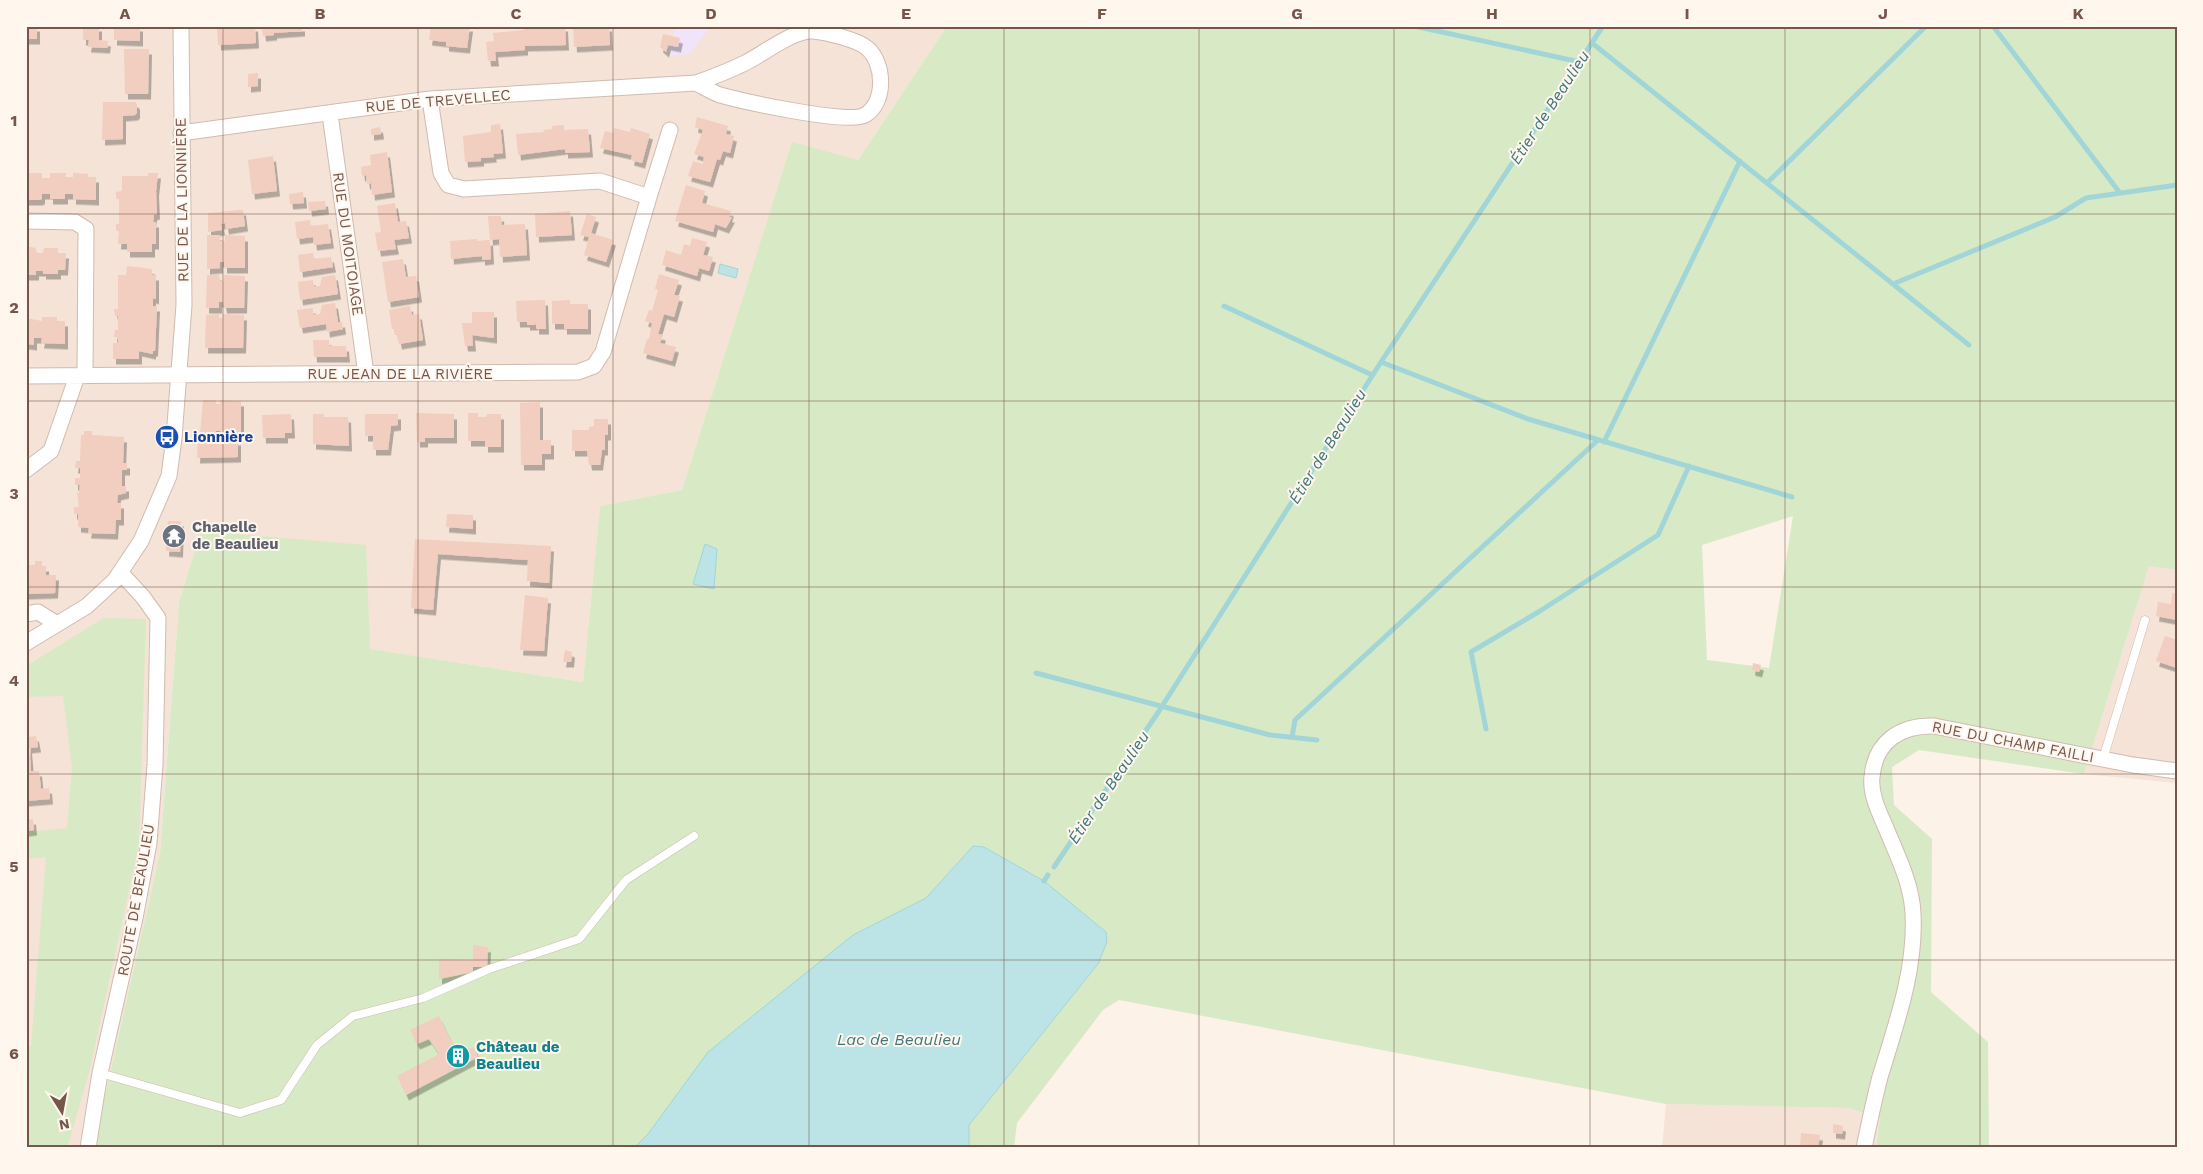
<svg xmlns="http://www.w3.org/2000/svg" width="2203" height="1174" viewBox="0 0 2203 1174" font-family="'Work Sans',sans-serif">
  <style>
    .residential { fill: #f4e3d6 }
    .education { fill: #efe4f9 }
    .green { fill: #d8eac5; fill-rule: evenodd }
    .water { fill: #bce4e6; stroke: #a2d5d8 }
    .lines { fill: none; stroke-linecap: round; stroke-linejoin: round }
    .stream { stroke: #a2d5d8; stroke-width: 5 }
    .building { fill: #f1cebf; filter: url(#shadow) }
    .lane-casing { stroke: #d0bbaf; stroke-width: 9 }
    .street-casing { stroke: #d0bbaf; stroke-width: 17 }
    .lane { stroke: #fff; stroke-width: 8 }
    .street { stroke: #fff; stroke-width: 15 }
    .grid { fill: none; stroke: #76564b; stroke-width: 1; stroke-opacity: 0.55 }
    .labels { text-anchor: middle; stroke-width: 4; stroke-linejoin: round; paint-order: stroke }
    .street-label { font-size: 15px; fill: #76564b; stroke: #fff6ee }
    .transit-label { font-size: 15px; font-weight: bold; fill: #164399; stroke: #fff6ee; text-anchor: start }
    .worship-label { font-size: 15px; font-weight: bold; fill: #5b616d; stroke: #fff6ee; text-anchor: start }
    .culture-label { font-size: 15px; font-weight: bold; fill: #0d838f; stroke: #fff6ee; text-anchor: start }
    .water-label { font-size: 16px; font-style: italic; fill: #3f777b; stroke: #fff6ee }
    .neatline { fill: none; stroke: #76564b; stroke-width: 2 }
    .grid-label { font-size: 16px; text-anchor: middle; font-weight: bold; fill: #76564b }
  </style>
  <defs>
    <filter id="shadow"><feDropShadow dx="3" dy="5.5" stdDeviation="0" flood-color="#0004"/></filter>
  </defs>
  <rect width="100%" height="100%" fill="#fcf2e7"/>
  <path class="residential" d="M26,26H947L858,160L792,143L682,490L600,506L583,682L369,649L201,532L179,602L160,853L93,1148H26Z
    M2149,565L2177,570V783L2084,774Z
    M1666,1104L1848,1108L1880,1118L1876,1148H1662Z"/>
  <path class="education" d="M675,26H712L689,54L669,56Z"/>
  <path class="green" d="M947,26H2177V570L2149,566L2084,774L1919,750L1892,767L1894,805L1932,839L1931,992L1988,1042L1989,1148H1876L1880,1118L1848,1108L1666,1104L1119,1000L1103,1010L1017,1123L1014,1148H969V1125L1098,964L1008,861L984,847L973,846L926,898L853,935L634,1148H93L160,853L179,602L201,531L366,545L370,649L583,682L600,506L682,490L792,142L858,160ZM1793,516L1769,668L1707,660L1702,545Z
    M104,618L146,619L139,845L89,1073L67,1148H26V1046H31L46,857L26,859V832L67,828L72,767L63,696L26,697V666Z"/>
  <path class="water" d="M720,264L738,269L736,278L718,273Z
    M705,544L717,549L714,589L693,584Z
    M973,846L984,847L1044,881L1106,932L1107,942L1098,964L969,1125V1148H634L648,1134L708,1052L853,935L926,898Z"/>
  <g class="lines">
    <path class="stream" d="M1414,26L1580,62
      M1993,26L2120,193
      M1592,43L1969,345
      M1767,183L1926,26
      M1893,284L2055,217L2086,198L2177,185
      M1224,306L1372,375
      M1381,362L1528,419L1792,497
      M1604,442L1740,161
      M1036,673L1270,735L1317,740
      M1486,729L1471,652L1540,611L1658,535L1689,466
      M1292,737L1295,720L1598,440
      M1054,867L1159,711L1381,362L1603,26
      M1044,881L1048,875"/>
  </g>
  <path class="building" d="M26,26H37V39H26Z
    M83,26H99V40L108,41L107,48L88,47L89,40H83Z
    M114,26H140V41L114,40Z
    M217,26H255L256,43L218,45Z
    M262,26H302V31L274,33V35L263,36Z
    M431,26H470L467,48L446,46V42L429,40Z
    M524,26H565L566,45L525,46V50L495,52L496,61H488L486,42L494,41L493,33L524,30Z
    M573,26H609L610,45L574,47Z
    M663,34L680,38L678,47L668,45L666,52L660,47Z
    M124,49H149L148,94H125Z
    M258,73V86L248,87V74Z
    M103,102H135L137,104V113L135,115L123,116V139L102,140Z
    M697,117L728,126L726,134L734,136L730,153L723,151L720,160L717,159L710,182L688,176L693,161L703,164L704,157L694,154L703,130L695,127Z
    M500,124L503,153L493,154L494,157L481,158V161L465,162L463,136L491,132V125Z
    M564,125V130L588,129L590,152L565,153V149L518,155L516,134L544,132L543,130L552,129V126Z
    M380,127L381,134L371,135V129Z
    M614,128L630,132L631,128L650,134L642,163L631,160L632,155L600,148L605,131L613,133Z
    M387,152L392,192L372,195L371,183L367,184L366,175L362,176L361,167L371,165L370,155Z
    M273,156L277,191L252,194L248,160Z
    M26,173H42V178H50V173H66L65,177H73V173L88,174V177H96V200L73,199V194H65V199H50V194H42V199L39,200H26Z
    M148,173H158L156,191L157,214L154,215L153,222H156V244H152V252H127V244H118L119,231H116V224H119V199H116V192L122,191V176H148Z
    M686,185L705,191L702,203L731,211L729,217H732L726,228L715,224L713,232L675,221Z
    M303,192L304,203L290,204L289,194Z
    M325,201L326,209L309,211L308,202Z
    M395,203L398,222L406,221L409,238L394,240L396,249L378,251L375,233L381,232L377,206Z
    M239,210H243L245,226L226,229L225,223L221,224L222,230L208,232V213Z
    M570,211L572,235L536,237L535,214Z
    M587,214L596,217L591,233L613,240L606,262L584,255L589,237L580,235Z
    M488,216H501L502,225L525,224L527,255L500,257L499,239L490,240Z
    M310,220L311,226L328,224L331,243L314,245L313,237L297,239L295,222Z
    M207,235H220V241H225V235L245,236V268H224V262H220V268L207,269Z
    M692,238L707,242L703,255L713,257L709,271L699,268L697,276L662,265L666,250L681,255L684,244L690,246Z
    M477,239V241L490,240L491,259L482,260V256L451,259L450,241Z
    M26,246L36,248V253H43L44,248H58V253H66L65,270H58V274H43V271H36V275H26Z
    M313,253L314,259L331,257L333,267L300,272L298,255Z
    M403,259L406,277L416,276L419,297L388,302L382,262Z
    M127,266L152,269V275H156V299L153,298V306H157L155,351H153V354L139,351V359H113V343H118V337H114L115,330H118V316H115L114,309H118V275H126Z
    M659,274L679,280L674,295L680,296L674,317L664,314L658,334L663,335L660,343L676,347L672,361L643,353L647,339H649L652,323L645,321L649,310L652,311L658,290L655,289Z
    M207,275H219L220,281H224V275L245,276L244,308H224L223,302H219V308H206Z
    M335,275L338,294L300,300L298,282L313,280L314,287L320,286L322,277Z
    M545,300L546,329H536V322L535,325H527V322H517L516,301Z
    M570,300V304H588V329H564V324H552V301Z
    M335,303L338,322H342L343,329L327,332L326,324L300,328L297,310L313,308V315L320,314L322,305Z
    M410,306L412,315L419,314L423,340L399,344L397,334L395,335L394,329H392L389,310Z
    M472,312H494V338L472,335L473,346H465L462,323H472Z
    M219,314V318H223V314L244,315L243,348H205L206,315Z
    M42,317H57V321H65V344L41,343L42,338H34V345L26,344V318L42,321Z
    M313,340H329V346H346L347,357H314Z
    M203,400H216V404H220V400L241,401V433L220,434V431H216V434H200Z
    M540,402V440H551V454H542V465H521L520,403Z
    M416,413L454,414V438H425V442H417Z
    M468,413H478V417H486L487,414H501V447H485V441H468Z
    M291,414L292,433H285V438H263L262,415Z
    M313,414H324V417H348L349,446L313,444Z
    M365,414H398V425L391,426L388,450H373V436H365Z
    M594,419H608V435H605V450H602L600,465H589L587,451H572V430H589V427L594,426Z
    M84,431H92V435L124,437L123,463H127V470H122V486H126V493L118,495L117,503H121V520H116L115,534L88,533L89,528L78,527V514H74V507H79L77,492L79,493L80,485H75V478H80V468H75L76,461H80L81,435H84Z
    M198,440H211V444H215V440H238V457L197,458Z
    M447,514L473,515V529L446,527Z
    M168,521H181L180,552L166,551Z
    M415,539L551,546L549,583L527,581L528,560L438,554L433,610L411,608Z
    M35,561H42V566H46V575H56L55,593L26,594V563H29V565H35Z
    M2172,593L2177,594V620L2156,616L2158,602L2171,604Z
    M525,595L548,598L544,651L520,650Z
    M2165,636L2177,640V668L2156,661Z
    M565,650L572,652L571,662H563Z
    M1753,663L1761,665L1759,672L1752,670Z
    M28,730V737L36,736L38,747L29,748L31,771H39L41,789L49,788L50,799L26,801Z
    M33,819L34,830L26,831V820Z
    M473,945L488,947L487,967H473V972L439,979V959L473,960Z
    M439,1016L458,1055L474,1047L478,1057L406,1095L397,1076L439,1054L429,1039L417,1044L410,1030Z
    M1833,1124L1843,1126L1842,1134L1833,1133Z
    M1801,1133L1820,1135L1818,1148H1800Z"/>
  <g class="lines">
    <g class="lane-casing">
      <path id="lane" d="M2103,759L2145,620
        M100,1073L240,1113L281,1100L317,1045L353,1016L423,998L489,969L579,939L626,880L694,836"/>
    </g>
    <g class="street-casing">
      <path id="street" d="M330,114L366,374
        M181,133L430,99L696,83C713,77 729,71 745,63C763,54 793,30 813,31C826,32 858,40 867,48C885,63 886,103 865,115C849,125 742,101 720,95C712,92 704,87 696,83
        M649,197L670,130
        M26,221L75,222L86,229L85,376
        M26,376L578,372L594,366L603,352L649,197L600,181L464,189L448,185L441,173L430,99
        M26,470L51,451L77,376
        M26,614L38,612L57,624
        M26,643L87,606L115,580L141,541L169,476L174,438L184,305L181,26
        M88,1148L100,1073L135,918L149,843L155,765L158,618L143,597L120,572
        M1864,1148C1869,1124 1874,1100 1880,1077C1896,1024 1916,970 1913,914C1912,884 1897,855 1886,828C1879,812 1870,794 1872,777C1875,741 1901,725 1934,726L2133,765L2177,771"/>
    </g>
    <use href="#lane" class="lane"/>
    <use href="#street" class="street"/>
  </g>
  <path class="grid" d="M223,26V1148M418,26V1148M613,26V1148M809,26V1148M1004,26V1148M1199,26V1148M1394,26V1148M1590,26V1148M1785,26V1148M1980,26V1148M26,214H2177M26,401H2177M26,587H2177M26,774H2177M26,960H2177"/>
  <defs>
    <g id="bus-disc" transform="scale(1.25)"><circle r="9.5" fill="#1a4fb4" stroke="#fff6ee"/><path d="M-5-6H5V4H4V6H2V4H-2V6H-4V4H-5ZM-3.5-4V0h7V-4ZM-3.5 1.2v1.5H-2V1.2ZM2 1.2v1.5H3.5V1.2Z" fill="#fff"/></g>
    <g id="temple-disc" transform="scale(1.25)"><circle r="9.5" fill="#6b7280" stroke="#fff6ee"/><path d="M0-6L5-2H3V0L6.5 2.5H4V6H1.5V3h-3V6H-4V2.5H-6.5L-3 0V-2H-5Z" fill="#fff"/></g>
    <g id="building-disc" transform="scale(1.25)"><circle r="9.5" fill="#0f9aa8" stroke="#fff6ee"/><path d="M-4-6H4V6H1V3H-1V6H-4ZM-2.5-4.3h1.7v1.8h-1.7ZM.8-4.3h1.7v1.8H.8ZM-2.5-1h1.7V.8h-1.7ZM.8-1h1.7V.8H.8Z" fill="#fff"/></g>
  </defs>
  <g fill-rule="evenodd">
    <use href="#bus-disc" x="167" y="437"/>
    <use href="#temple-disc" x="174" y="536"/>
    <use href="#building-disc" x="458" y="1056"/>
  </g>
  <g class="labels">
    <g class="street-label">
      <text transform="translate(438 101) rotate(-5)" y="5">RUE DE TREVELLEC</text>
      <text transform="translate(182 200) rotate(-91)" y="5">RUE DE LA LIONNIÈRE</text>
      <text transform="translate(348 244) rotate(82)" y="5">RUE DU MOITOIAGE</text>
      <text x="400" y="379">RUE JEAN DE LA RIVIÈRE</text>
      <text transform="translate(2013 742) rotate(11)" y="5">RUE DU CHAMP FAILLI</text>
      <text transform="translate(136 900) rotate(-80)" y="5">ROUTE DE BEAULIEU</text>
    </g>
    <g class="transit-label">
      <text x="184" y="442">Lionnière</text>
    </g>
    <g class="worship-label">
      <text x="192" y="532">Chapelle<tspan x="192" dy="17">de Beaulieu</tspan></text>
    </g>
    <g class="culture-label">
      <text x="476" y="1052">Château de<tspan x="476" dy="17">Beaulieu</tspan></text>
    </g>
    <g class="water-label">
      <text transform="translate(1549 107) rotate(-57)" y="6">Étier de Beaulieu</text>
      <text transform="translate(1327 446) rotate(-58)" y="6">Étier de Beaulieu</text>
      <text transform="translate(1108 787) rotate(-56)" y="6">Étier de Beaulieu</text>
      <text x="899" y="1045">Lac de Beaulieu</text>
    </g>
  </g>
  <rect width="2203" height="1174" fill="none" stroke="#fff6ee" stroke-width="55"/>
  <g transform="translate(62 1112) rotate(169)" stroke="#fff6ee" stroke-width="4" paint-order="stroke">
  <path d="M0-4L9 19L0 12L-9 19Z" fill="#76564b"/>
  <text y="-8" font-size="14" font-weight="bold" text-anchor="middle" fill="#76564b">N</text>
  </g>
  <rect x="28" y="28" width="2148" height="1118" class="neatline"/>
  <g class="grid-label">
    <text x="125" y="19">A</text>
    <text x="320" y="19">B</text>
    <text x="516" y="19">C</text>
    <text x="711" y="19">D</text>
    <text x="906" y="19">E</text>
    <text x="1102" y="19">F</text>
    <text x="1297" y="19">G</text>
    <text x="1492" y="19">H</text>
    <text x="1687" y="19">I</text>
    <text x="1883" y="19">J</text>
    <text x="2078" y="19">K</text>
    <text x="14" y="126">1</text>
    <text x="14" y="313">2</text>
    <text x="14" y="499">3</text>
    <text x="14" y="686">4</text>
    <text x="14" y="872">5</text>
    <text x="14" y="1059">6</text>
  </g>
</svg>
